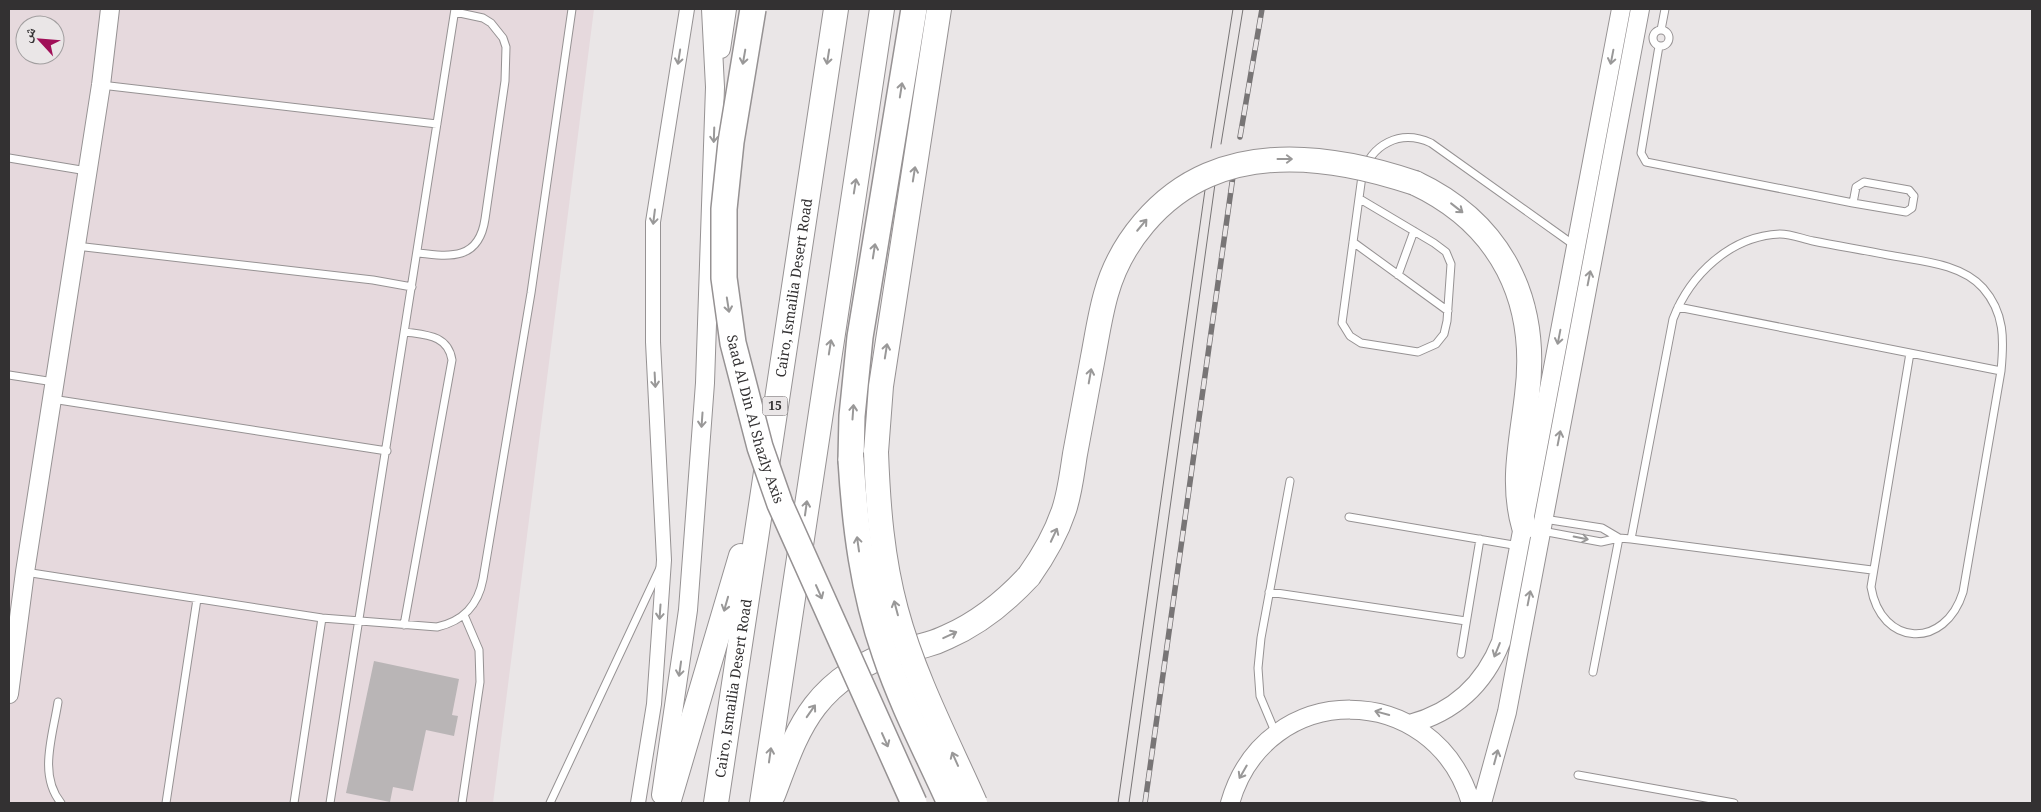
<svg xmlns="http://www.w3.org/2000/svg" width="2041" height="812" viewBox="0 0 2041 812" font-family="'Noto Serif','Noto Naskh Arabic',serif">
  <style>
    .built { fill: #e6d9dd; fill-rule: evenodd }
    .building { fill: #b9b5b6 }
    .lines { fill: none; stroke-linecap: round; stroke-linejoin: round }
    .service-casing { stroke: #969293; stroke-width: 9 }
    .minor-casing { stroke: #969293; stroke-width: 16 }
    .tertiary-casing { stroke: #969293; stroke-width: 20 }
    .trunk-casing { stroke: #969293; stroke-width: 26 }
    .motorway-casing { stroke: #969293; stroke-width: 28 }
    .service { stroke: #fff; stroke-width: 7 }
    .minor { stroke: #fff; stroke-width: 14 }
    .tertiary { stroke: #fff; stroke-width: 18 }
    .trunk { stroke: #fff; stroke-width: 24 }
    .motorway { stroke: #fff; stroke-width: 25 }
    .tram { stroke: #787576; stroke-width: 1 }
    .rail-casing { stroke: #787576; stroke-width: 5.5 }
    .rail { stroke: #eae6e7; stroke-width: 4; stroke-dasharray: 11; stroke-linecap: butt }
    .trunk-bridge-casing { stroke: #969293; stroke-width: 26; stroke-linecap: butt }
    .motorway-bridge-casing { stroke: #969293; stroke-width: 28; stroke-linecap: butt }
    .trunk-bridge { stroke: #fff; stroke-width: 24 }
    .motorway-bridge { stroke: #fff; stroke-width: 25 }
    .oneway { stroke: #999898 }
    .labels { text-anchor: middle; stroke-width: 5; stroke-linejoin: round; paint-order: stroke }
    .shield { fill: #eae6e7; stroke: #6a6768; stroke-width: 1 }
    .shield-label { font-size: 12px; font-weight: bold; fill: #333132 }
    .street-label { font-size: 14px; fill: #333132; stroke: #eae6e7 }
  </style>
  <rect width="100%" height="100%" fill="#eae6e7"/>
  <path class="built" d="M9,9H594L493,803H9ZM25,25H55V55H25Z"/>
  <path class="building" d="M374,661L459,679L452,715L458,716L454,736L426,730L413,791L393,787L390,802L346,793Z"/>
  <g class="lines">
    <g class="service-casing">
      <path id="service" d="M1653 38a8 8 0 1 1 16 0a8 8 0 1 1-16 0Z
        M1661,30L1665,9
        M1659,46L1641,153L1646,162L1853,203L1856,187L1864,182L1909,190L1914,196L1912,208L1906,212L1853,203
        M101,85L437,124
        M9,158L87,171
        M1360,199L1434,243L1446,252L1451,264L1447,321L1444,334L1436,344L1418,352L1361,343L1350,336L1342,323L1362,176C1371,144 1400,129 1431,143L1574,245
        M1353,242L1448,311
        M76,246L373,280L412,287
        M418,253C451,257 479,260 485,219L505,81L506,47L503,38L491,23L483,18L455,12
        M1398,275L1414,231
        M1678,307L2001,371
        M9,375L54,382
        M52,399L387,451
        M1349,517L1519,546
        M1544,519L1602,528L1619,538
        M1542,531L1601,542L1619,538L1631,539L1872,570
        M1631,539L1673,319C1690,275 1730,236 1780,234C1791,234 1803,239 1813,241C1838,246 1863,250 1888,255C1919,261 1961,263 1983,288C2005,313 2004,340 2001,371L1963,592C1945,650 1881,647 1871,587L1910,353
        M25,572L322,618L437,627C463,621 478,606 483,579L531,293L572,9
        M1269,592L1466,621
        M404,625L452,360C448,335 426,335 406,332
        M1461,654L1480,539
        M1593,672L1619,538
        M58,702C53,735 38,775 61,803
        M1276,734L1260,696L1258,668L1261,638L1290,481
        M1578,775L1734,803
        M166,803L197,599
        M294,803L322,618
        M330,803L455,9
        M462,803L480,682L479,650L464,615
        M550,803L660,568"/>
    </g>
    <g class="minor-casing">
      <path id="minor" d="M638,803L654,704L664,560L653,342V222L687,9"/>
    </g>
    <g class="tertiary-casing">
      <path id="tertiary" d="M721,49L727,9
        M9,694L25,572L101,85L110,9
        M1410,724C1454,712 1484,685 1501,642L1621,9
        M661,795L688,610L705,383L715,87L711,9
        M1230,803C1266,678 1434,679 1471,803
        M1482,803L1507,712L1640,9"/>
    </g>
    <g class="trunk-casing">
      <g id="trunk">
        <path d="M1415,183C1502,224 1539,301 1527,395C1522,440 1511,482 1524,527"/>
        <path d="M876,452L881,386L939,9"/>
        <path d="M773,795C785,764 795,732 815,706C835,680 865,661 896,652C914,648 931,645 947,637C979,623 1005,602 1029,576"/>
        <path d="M668,803L741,556"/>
        <path id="s1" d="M716,803L836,9"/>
        <path d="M762,803L882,9"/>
      </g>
    </g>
    <g class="motorway-casing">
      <path id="motorway" d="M851,460L852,416L860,337L914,9"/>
    </g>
    <use href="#service" class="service"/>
    <use href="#minor" class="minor"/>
    <use href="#tertiary" class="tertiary"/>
    <use href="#trunk" class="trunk"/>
    <use href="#motorway" class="motorway"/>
    <path class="tram" d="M1221,144L1243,9
      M1211,148L1233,9
      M1118,803L1205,190
      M1129,803L1215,184"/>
    <g class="rail-casing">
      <path id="rail" d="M1240,137L1262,9
        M1145,803L1233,176"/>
    </g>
    <use href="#rail" class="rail"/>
    <g class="trunk-bridge-casing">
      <path id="trunk-bridge" d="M876,452C878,506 882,558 896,610C914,677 947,740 975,803
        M1029,576C1044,555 1056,534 1064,510C1070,492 1072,473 1075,454C1081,422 1087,390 1093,357C1097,336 1100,315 1106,294C1120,243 1159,196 1208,175C1273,147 1350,161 1415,183"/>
    </g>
    <g class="motorway-bridge-casing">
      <g id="motorway-bridge">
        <path id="s2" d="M753,9L731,142L724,209V278L733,343L760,447L780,504L914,803"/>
        <path d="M851,460C855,526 863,591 885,654C902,705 928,754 950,803"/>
      </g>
    </g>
    <use href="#trunk-bridge" class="trunk-bridge"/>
    <use href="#motorway-bridge" class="motorway-bridge"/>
  </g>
  <defs><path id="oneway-shaft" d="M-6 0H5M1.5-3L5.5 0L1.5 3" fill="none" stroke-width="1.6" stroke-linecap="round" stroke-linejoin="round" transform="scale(1.25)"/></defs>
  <g class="oneway">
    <use href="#oneway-shaft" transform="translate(679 57) rotate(99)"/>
    <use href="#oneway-shaft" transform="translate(744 57) rotate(100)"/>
    <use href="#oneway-shaft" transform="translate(828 57) rotate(99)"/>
    <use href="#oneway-shaft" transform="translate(1612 57) rotate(101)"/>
    <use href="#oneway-shaft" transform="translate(901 90) rotate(-81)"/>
    <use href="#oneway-shaft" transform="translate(714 135) rotate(92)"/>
    <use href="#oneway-shaft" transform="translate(1285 159)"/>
    <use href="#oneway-shaft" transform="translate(914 174) rotate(-81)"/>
    <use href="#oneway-shaft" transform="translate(855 186) rotate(-81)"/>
    <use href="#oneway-shaft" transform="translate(1457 208) rotate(38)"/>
    <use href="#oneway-shaft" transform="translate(654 217) rotate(97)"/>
    <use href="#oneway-shaft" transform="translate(1142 225) rotate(-50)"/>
    <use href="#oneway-shaft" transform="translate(874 251) rotate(-81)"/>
    <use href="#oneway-shaft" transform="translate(1589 278) rotate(-79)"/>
    <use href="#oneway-shaft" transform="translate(728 305) rotate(81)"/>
    <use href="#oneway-shaft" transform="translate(1559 337) rotate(101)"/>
    <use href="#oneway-shaft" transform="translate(830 347) rotate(-81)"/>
    <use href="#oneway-shaft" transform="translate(886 351) rotate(-81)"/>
    <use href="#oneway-shaft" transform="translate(1090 376) rotate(-80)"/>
    <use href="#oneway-shaft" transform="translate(655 380) rotate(87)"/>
    <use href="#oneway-shaft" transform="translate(853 412) rotate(-86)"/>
    <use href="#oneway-shaft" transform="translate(702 420) rotate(94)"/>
    <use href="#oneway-shaft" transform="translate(1559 438) rotate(-79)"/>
    <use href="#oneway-shaft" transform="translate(806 508) rotate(-82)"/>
    <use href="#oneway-shaft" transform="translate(1054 535) rotate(-65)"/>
    <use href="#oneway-shaft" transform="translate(1581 538) rotate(11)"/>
    <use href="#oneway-shaft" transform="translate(858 544) rotate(-98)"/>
    <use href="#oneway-shaft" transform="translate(819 592) rotate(66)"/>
    <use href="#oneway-shaft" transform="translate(1529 598) rotate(-79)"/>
    <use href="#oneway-shaft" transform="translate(726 604) rotate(106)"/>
    <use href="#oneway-shaft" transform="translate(896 608) rotate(-105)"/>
    <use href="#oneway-shaft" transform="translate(660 612) rotate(94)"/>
    <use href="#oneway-shaft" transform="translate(950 635) rotate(-25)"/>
    <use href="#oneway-shaft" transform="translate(1497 650) rotate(112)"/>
    <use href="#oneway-shaft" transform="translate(680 669) rotate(98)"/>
    <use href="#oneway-shaft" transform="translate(811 711) rotate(-55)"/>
    <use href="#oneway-shaft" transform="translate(1382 713) rotate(-165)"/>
    <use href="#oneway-shaft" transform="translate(885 740) rotate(66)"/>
    <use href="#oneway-shaft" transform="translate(770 755) rotate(-82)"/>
    <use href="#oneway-shaft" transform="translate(1496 757) rotate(-75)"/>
    <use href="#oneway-shaft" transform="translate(955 759) rotate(-114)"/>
    <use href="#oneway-shaft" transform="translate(1243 772) rotate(120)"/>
  </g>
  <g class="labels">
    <rect class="shield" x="762.5" y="396.5" width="25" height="19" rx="4"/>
    <g class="shield-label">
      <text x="775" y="410">15</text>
    </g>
    <g class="street-label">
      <text dy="5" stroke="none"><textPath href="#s1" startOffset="521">Cairo, Ismailia Desert Road</textPath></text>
      <text dy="5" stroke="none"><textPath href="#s2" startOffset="416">Saad Al Din Al Shazly Axis</textPath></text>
      <text dy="5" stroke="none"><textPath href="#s1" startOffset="116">Cairo, Ismailia Desert Road</textPath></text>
    </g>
  </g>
  <rect width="2041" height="812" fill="none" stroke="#333132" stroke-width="20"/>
  <g transform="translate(40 40) rotate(296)"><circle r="24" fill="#eae6e7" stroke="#a19e9f"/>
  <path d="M0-4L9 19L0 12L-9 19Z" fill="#a00f58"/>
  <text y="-8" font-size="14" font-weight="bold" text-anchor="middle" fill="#333132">ش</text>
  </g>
</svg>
